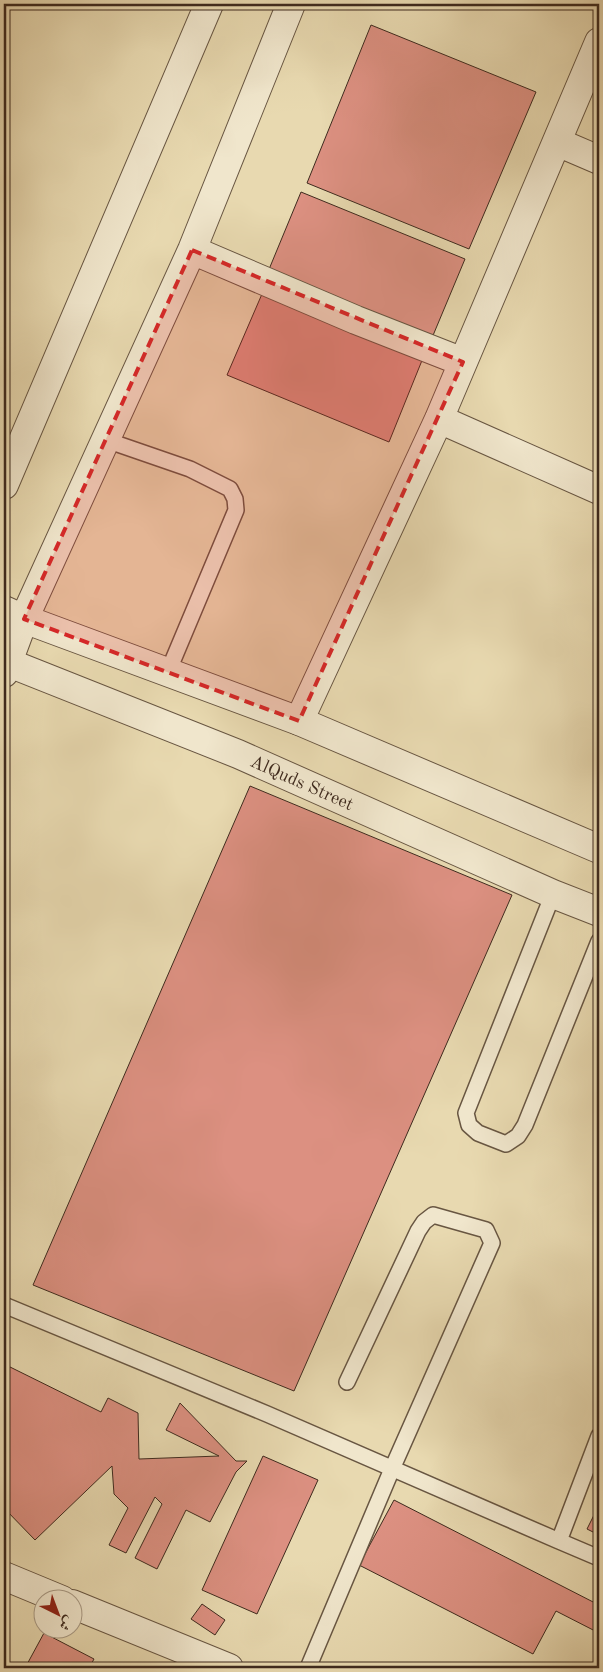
<svg xmlns="http://www.w3.org/2000/svg" width="603" height="1672" viewBox="0 0 603 1672" font-family="'Old Standard TT',Amiri,serif">
  <style>
    .building { fill: #dc9081; stroke: #3e2a1e }
    .lines { fill: none; stroke-linecap: round; stroke-linejoin: round }
    .service-casing { stroke: #685642; stroke-width: 18 }
    .minor-casing { stroke: #685642; stroke-width: 30 }
    .tertiary-casing { stroke: #685642; stroke-width: 30 }
    .service { stroke: #f0e6cc; stroke-width: 15 }
    .minor { stroke: #f0e6cc; stroke-width: 28 }
    .tertiary { stroke: #f0e6cc; stroke-width: 28 }
    .marked { fill: #d62828; fill-opacity: 0.2; stroke: #d62828; stroke-width: 4; stroke-dasharray: 10 6; stroke-linejoin: round }
    .labels { text-anchor: middle; stroke-width: 5; stroke-linejoin: round; paint-order: stroke }
    .street-label { font-size: 18px; fill: #3e2a1e; stroke: #f0e6cc }
  </style>
  <rect width="100%" height="100%" fill="#e8d9b0"/>
  <filter id="stains"><feTurbulence type="fractalNoise" baseFrequency=".004" numOctaves="4"/><feColorMatrix values="0 0 0 0 .2 0 0 0 0 .09 0 0 0 0 .02 0 0 0 .5 -.17"/></filter>
  <radialGradient id="worn" r=".72"><stop offset=".6" stop-color="#630" stop-opacity="0"/><stop offset="1" stop-color="#630" stop-opacity=".3"/></radialGradient>
  <path class="building" d="M371,25L536,92L469,249L307,183Z
    M301,192L465,259L429,345L265,279Z
    M265,287L425,353L389,442L227,375Z
    M250,786L512,895L294,1391L33,1285Z
    M4,1364L101,1412L108,1398L138,1413L139,1459L219,1456L166,1430L180,1403L236,1461H247L236,1472L210,1522L186,1510L157,1569L135,1558L162,1504L155,1497L126,1553L109,1545L128,1508L114,1494L112,1466L35,1540L4,1508Z
    M263,1456L318,1480L257,1614L202,1590Z
    M394,1500L599,1605V1633L556,1611L533,1654L359,1565Z
    M599,1505V1535L587,1529Z
    M202,1604L225,1620L215,1635L191,1619Z
    M44,1633L94,1659L89,1668H25Z"/>
  <g class="lines">
    <g class="service-casing">
      <path id="service" d="M106,440L190,469L230,489L235,499L236,510L168,672
        M553,894L466,1113L469,1125L478,1133L506,1144L518,1136L525,1125L599,941
        M4,1305L267,1414L559,1541
        M599,1436L559,1541L599,1558
        M308,1668L392,1469L492,1243L486,1230L433,1215L424,1222L418,1231L347,1382"/>
    </g>
    <g class="minor-casing">
      <path id="minor" d="M557,142L599,160
        M192,250L356,320L463,362
        M439,419L599,490
        M4,485L209,4
        M4,673L24,619L192,250L291,4
        M299,721L439,419L599,42
        M4,1576L62,1600
        M72,1604L229,1668"/>
    </g>
    <g class="tertiary-casing">
      <g id="tertiary">
        <path d="M4,610L24,619L299,721L599,849"/>
        <path id="s1" d="M4,661L238,754L553,894L599,912"/>
      </g>
    </g>
    <use href="#service" class="service"/>
    <use href="#minor" class="minor"/>
    <use href="#tertiary" class="tertiary"/>
  </g>
  <path class="marked" d="M192,250L463,362L299,721L24,619Z"/>
  <g class="labels">
    <g class="street-label">
      <text dy="6" stroke="none"><textPath href="#s1" startOffset="322">AlQuds Street</textPath></text>
    </g>
  </g>
  <rect width="603" height="1672" fill="none" stroke="#e8d9b0" stroke-width="20"/>
  <rect x="5" y="5" width="593" height="1662" fill="none" stroke="#3e2a1e" stroke-width="2.5"/>
  <rect x="10" y="10" width="583" height="1652" fill="none" stroke="#3e2a1e"/>
  <g transform="translate(58 1614) rotate(138)"><circle r="24" fill="#f0e6cc" stroke="#a99b86"/>
  <path d="M0-4L9 19L0 12L-9 19Z" fill="#8f2418"/>
  <text y="-8" font-size="14" font-weight="bold" text-anchor="middle" fill="#3e2a1e">ش</text>
  </g>
  <rect width="100%" height="100%" filter="url(#stains)"/>
  <rect width="100%" height="100%" fill="url(#worn)"/>
</svg>
